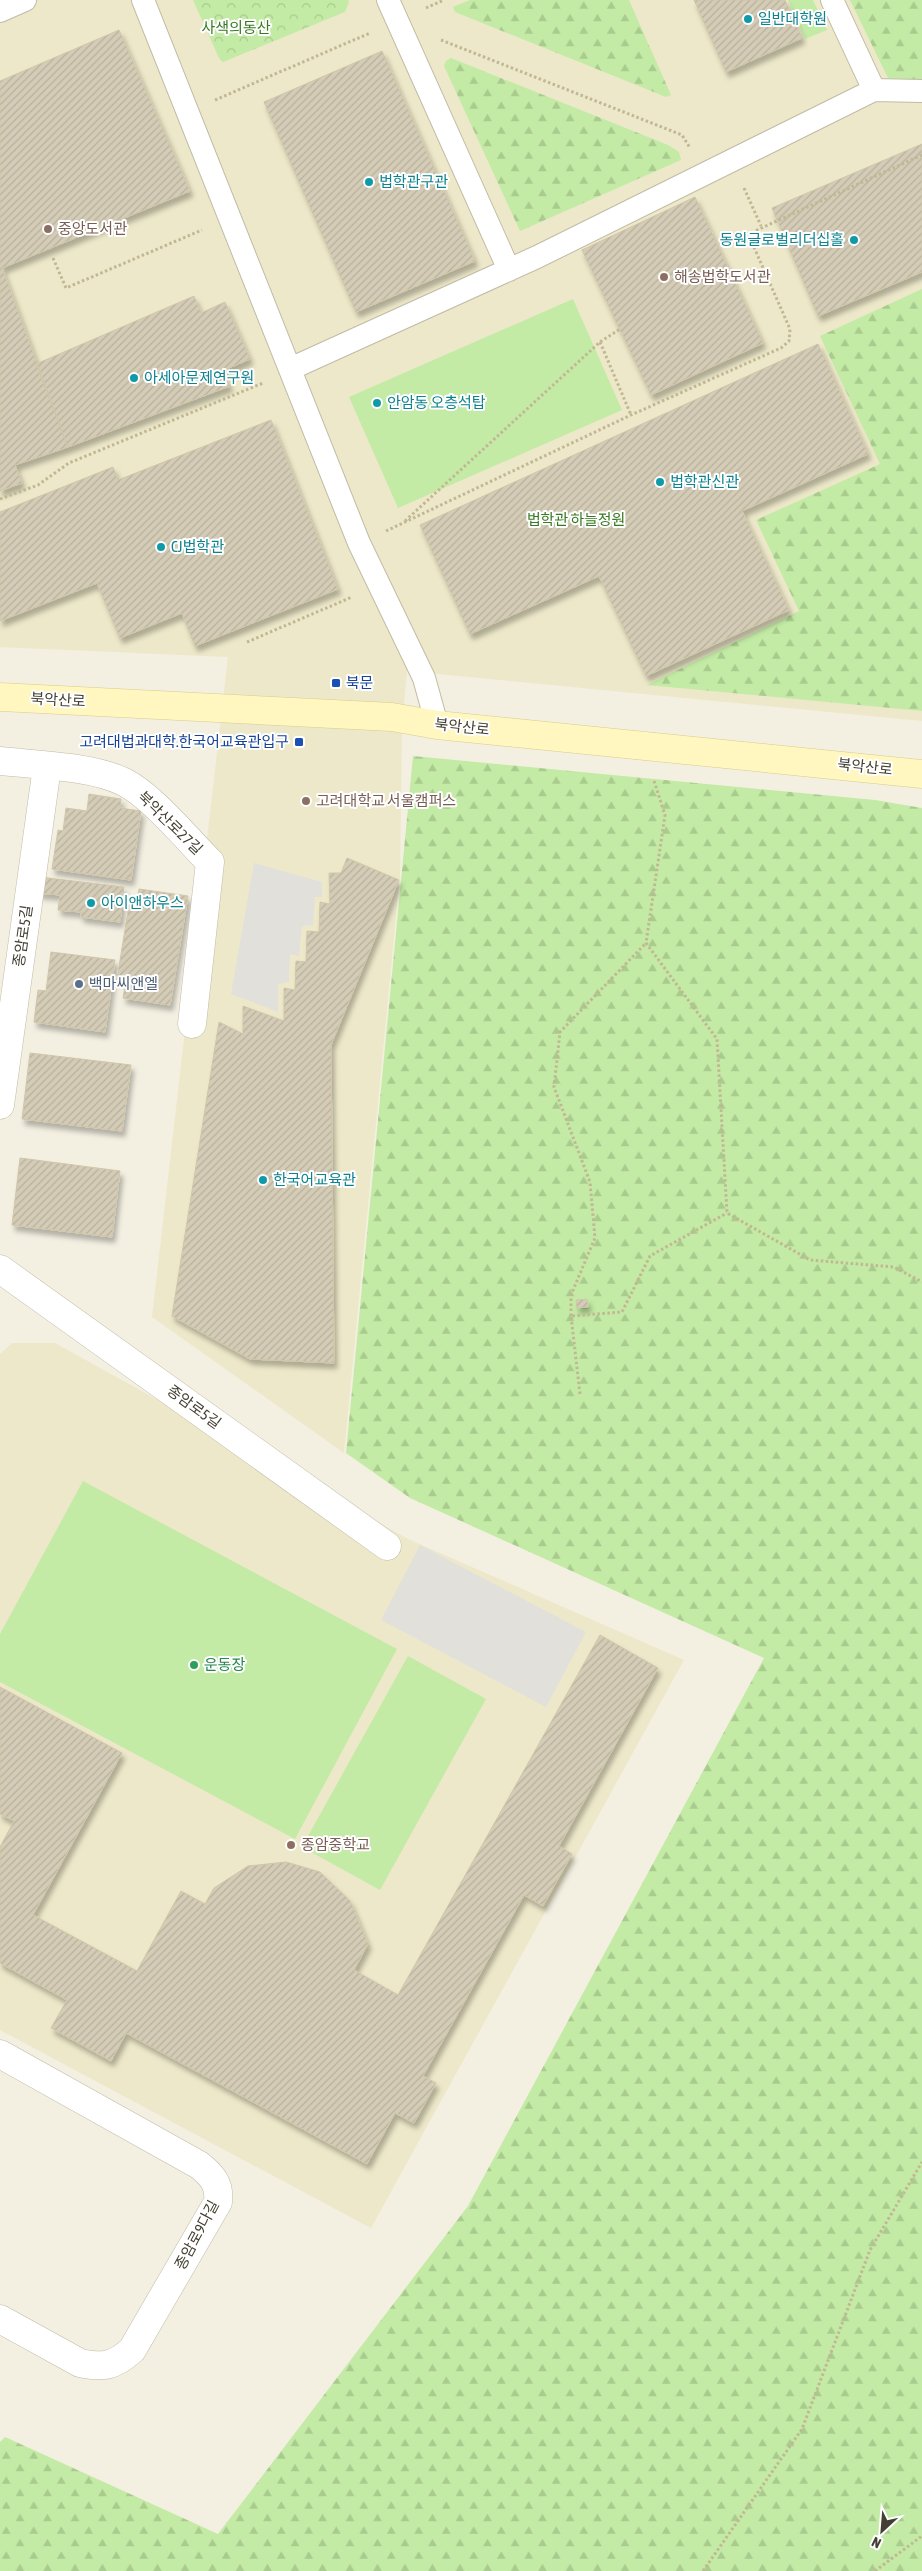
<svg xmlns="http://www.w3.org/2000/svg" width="922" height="2571" viewBox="0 0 922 2571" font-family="'Asap Condensed','Noto Sans KR',sans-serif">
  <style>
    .education { fill: #ede8c9 }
    .green { fill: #c3eba5 }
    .forest { fill: url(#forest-firs) }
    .park { fill: url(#park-crowns) }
    .parking { fill: #e2e0db }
    .building { fill: url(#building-hatch); stroke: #d0c6a8; filter: url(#shadow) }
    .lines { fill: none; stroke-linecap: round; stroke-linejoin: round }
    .lane-casing { stroke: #c1bba6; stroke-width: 24 }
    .street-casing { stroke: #c1bba6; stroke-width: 29 }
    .secondary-casing { stroke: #d7cd8c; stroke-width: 29 }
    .path { stroke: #c2b793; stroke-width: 3; stroke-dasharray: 2.5 2.5; stroke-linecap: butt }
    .lane { stroke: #fff; stroke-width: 22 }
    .street { stroke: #fff; stroke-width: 28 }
    .secondary { stroke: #fff7bf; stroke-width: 28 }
    .culture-dot { fill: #0f9aa8; stroke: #fff; stroke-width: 2 }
    .education-dot { fill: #8d6e63; stroke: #fff; stroke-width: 2 }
    .transit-dot { fill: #1a4fb4; stroke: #fff; stroke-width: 2 }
    .service-dot { fill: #5c6f8a; stroke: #fff; stroke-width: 2 }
    .leisure-dot { fill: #2e9e5b; stroke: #fff; stroke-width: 2 }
    .labels { text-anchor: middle; stroke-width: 4; stroke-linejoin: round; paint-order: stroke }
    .culture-label { font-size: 15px; fill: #0d838f; stroke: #fff; text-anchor: start }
    .park-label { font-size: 15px; fill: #387a21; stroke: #fff }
    .education-label { font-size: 15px; fill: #785e54; stroke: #fff; text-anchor: start }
    .transit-label { font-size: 15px; fill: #164399; stroke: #fff; text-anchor: start }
    .street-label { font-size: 15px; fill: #443f32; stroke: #fff }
    .service-label { font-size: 15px; fill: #4e5e75; stroke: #fff; text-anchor: start }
    .leisure-label { font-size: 15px; fill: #27864d; stroke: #fff; text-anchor: start }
  </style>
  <defs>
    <pattern id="forest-firs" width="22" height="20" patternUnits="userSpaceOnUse" patternTransform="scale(1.25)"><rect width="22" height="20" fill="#c3eba5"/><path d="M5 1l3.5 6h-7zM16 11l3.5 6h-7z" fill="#a9cb8e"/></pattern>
    <pattern id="park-crowns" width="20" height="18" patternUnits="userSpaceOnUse" patternTransform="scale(1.25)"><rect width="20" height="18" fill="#c3eba5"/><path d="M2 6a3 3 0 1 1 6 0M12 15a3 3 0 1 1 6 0" fill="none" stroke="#a9cb8e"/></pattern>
    <pattern id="building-hatch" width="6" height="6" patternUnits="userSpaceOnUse" patternTransform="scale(1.25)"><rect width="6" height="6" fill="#d4ccb6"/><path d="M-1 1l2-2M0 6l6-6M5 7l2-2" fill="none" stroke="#b7b09d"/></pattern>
    <filter id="shadow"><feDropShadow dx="3" dy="5.5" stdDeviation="2.5" flood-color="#0004"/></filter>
  </defs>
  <rect width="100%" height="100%" fill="#f3efe1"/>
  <path class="education" d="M0,0H922V721L407,671L402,726L400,875L344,1453L152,1317L228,657L0,647Z
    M12,1343H55L408,1539L684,1660L371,2228L0,2030V1354Z"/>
  <path class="green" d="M788,0H813L827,30L805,39Z
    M573,299L622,410L398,508L349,397Z
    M83,1481L397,1649L295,1839L0,1682V1634Z
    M408,1656L486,1699L380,1890L302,1847Z"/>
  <path class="forest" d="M470,0H629L671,95L666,97L455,12L453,7Z
    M850,0H922V80L888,78Z
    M451,58L668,145L679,152L681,160L520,231L444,66L446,61Z
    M922,289V711L647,685L799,611L756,520L880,464L820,336Z
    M413,756L875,800L922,808V2571H0V2442L5,2437L218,2534L468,2206L764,1658L410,1498L346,1453Z"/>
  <path class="park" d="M193,0H348L349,2L345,12L223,62L219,58Z"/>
  <path class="parking" d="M254,863L322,882V897H315L313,925L302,926L299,956L290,954L289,982L278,984V1012L231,994Z
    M420,1545L586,1632L546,1707L381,1620Z"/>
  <path class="building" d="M694,0H785L802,38L726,72Z
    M119,30L190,191L2,268L68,447L15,465L22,483L0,491V81Z
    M382,51L475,261L356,312L264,102Z
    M922,144V272L818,316L772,208Z
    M695,197L763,343L651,395L582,250Z
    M194,296L201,313L225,302L250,359L222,371L230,386L68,447L36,364Z
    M818,344L868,454L742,511L789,610L646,676L599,576L470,634L420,525Z
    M271,420L338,589L195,646L182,613L120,638L97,583L0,621V512L113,467L118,480Z
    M89,794L121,799L120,808L141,811L131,880L52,869L58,830L63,831L66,808L87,811Z
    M347,858L399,880L331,1045L334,1363L250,1359L172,1316L219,1022L243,1034V1006L284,1021V988L295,990L296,961L306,962L307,931L319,932L320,902L330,904L329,873H341Z
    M40,877L124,887L120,922L81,917V912L58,910L60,895L38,893Z
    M139,889L188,896L170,1005L123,998L126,981L117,979L129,905L136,906Z
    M51,952L115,960L105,1032L34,1022L38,990L46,991Z
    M30,1053L131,1065L122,1131L22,1119Z
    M20,1158L120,1171L112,1237L12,1225Z
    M587,1299L588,1307L577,1308L576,1300Z
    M600,1635L658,1668L559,1846L572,1854L543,1906L524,1895L423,2076L436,2083L414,2123L395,2113L367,2164L126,2033L111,2061L51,2028L67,2000L0,1963V1847L14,1821L0,1814V1687L122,1753L33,1915L137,1971L181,1891L205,1904L214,1888L248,1866L286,1862L320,1872L350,1901L368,1944L354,1970L398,1995Z"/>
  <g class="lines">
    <g class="lane-casing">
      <path id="lane" d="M143,0L359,543L424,678L437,725
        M388,0L509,270
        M832,0L874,90
        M0,11L25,0
        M290,369L537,257L874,90L922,91"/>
    </g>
    <g class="street-casing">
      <path id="street" d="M0,761C36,765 92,766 124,782C152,796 186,838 210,862L192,1024
        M0,1105L47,767
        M0,1269L387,1546
        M0,2054L199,2165C213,2176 220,2185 218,2202L132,2350C114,2366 104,2368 80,2363L0,2319"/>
    </g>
    <g class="secondary-casing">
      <path id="secondary" d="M0,697L392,717L437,725L922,774"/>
    </g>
    <path class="path" d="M426,8L444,0
      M441,40L682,135L690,148
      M215,100L370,33
      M744,188L761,226
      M53,258L66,288L202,230
      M600,342L631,415
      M0,499L38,485L69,463L263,383
      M405,521L600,342L620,329
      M386,531L631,415L781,348L789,341L790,329L753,245V236L757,230L922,155
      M247,642L352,597
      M654,781L665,815L646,943L717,1039L727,1213L810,1260L894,1267L922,1282
      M571,1316V1295L595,1238L590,1182L554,1087L560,1032L646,943
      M580,1394L571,1316L622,1312L650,1256L727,1213
      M703,2571L802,2429L870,2250L922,2162
      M875,2571L922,2536"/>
    <use href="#lane" class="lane"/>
    <use href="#street" class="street"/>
    <use href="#secondary" class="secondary"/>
  </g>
  <g class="culture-dot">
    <circle cx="748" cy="19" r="5"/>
    <circle cx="369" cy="182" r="5"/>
    <circle cx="854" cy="240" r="5"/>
    <circle cx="134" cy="378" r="5"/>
    <circle cx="377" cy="403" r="5"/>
    <circle cx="660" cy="482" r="5"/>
    <circle cx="161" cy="547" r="5"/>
    <circle cx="91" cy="903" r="5"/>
    <circle cx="263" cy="1180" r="5"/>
  </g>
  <g class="education-dot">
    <circle cx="48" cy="229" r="5"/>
    <circle cx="664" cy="277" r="5"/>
    <circle cx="306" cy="801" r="5"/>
    <circle cx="291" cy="1845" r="5"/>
  </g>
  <g class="transit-dot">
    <rect x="331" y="678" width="10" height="10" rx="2.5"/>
    <rect x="294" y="737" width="10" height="10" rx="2.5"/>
  </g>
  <circle class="service-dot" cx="79" cy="984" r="5"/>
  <circle class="leisure-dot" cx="194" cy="1665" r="5"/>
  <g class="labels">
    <g class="culture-label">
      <text x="758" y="24">일반대학원</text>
      <text x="379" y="187">법학관구관</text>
      <text x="844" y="245" text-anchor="end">동원글로벌리더십홀</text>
      <text x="144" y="383">아세아문제연구원</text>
      <text x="387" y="408">안암동 오층석탑</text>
      <text x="670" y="487">법학관신관</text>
      <text x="171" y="552">CJ법학관</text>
      <text x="101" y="908">아이앤하우스</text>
      <text x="273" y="1185">한국어교육관</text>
    </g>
    <g class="park-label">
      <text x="236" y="33">사색의동산</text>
      <text x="576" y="525">법학관 하늘정원</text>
    </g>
    <g class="education-label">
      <text x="58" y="234">중앙도서관</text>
      <text x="674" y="282">해송법학도서관</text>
      <text x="316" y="806">고려대학교 서울캠퍼스</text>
      <text x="301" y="1850">종암중학교</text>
    </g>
    <g class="transit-label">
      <text x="346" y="688">북문</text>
      <text x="289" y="747" text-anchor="end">고려대법과대학.한국어교육관입구</text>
    </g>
    <g class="street-label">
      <text transform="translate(58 700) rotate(3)" y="5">북악산로</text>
      <text transform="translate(462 727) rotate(6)" y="5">북악산로</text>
      <text transform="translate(865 767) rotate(6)" y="5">북악산로</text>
      <text transform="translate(170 823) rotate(44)" y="5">북악산로27길</text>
      <text transform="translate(23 936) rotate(-82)" y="5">종암로5길</text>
      <text transform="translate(194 1407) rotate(36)" y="5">종암로5길</text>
      <text transform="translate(197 2235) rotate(-62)" y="5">종암로9다길</text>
    </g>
    <g class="service-label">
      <text x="89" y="989">백마씨앤엘</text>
    </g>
    <g class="leisure-label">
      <text x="204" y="1670">운동장</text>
    </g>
  </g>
  <g transform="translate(882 2531) rotate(206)" stroke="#ffffff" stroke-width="4" paint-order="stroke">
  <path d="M0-4L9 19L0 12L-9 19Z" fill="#443f32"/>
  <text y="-8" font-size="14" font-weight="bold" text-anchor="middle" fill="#443f32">N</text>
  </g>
</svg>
